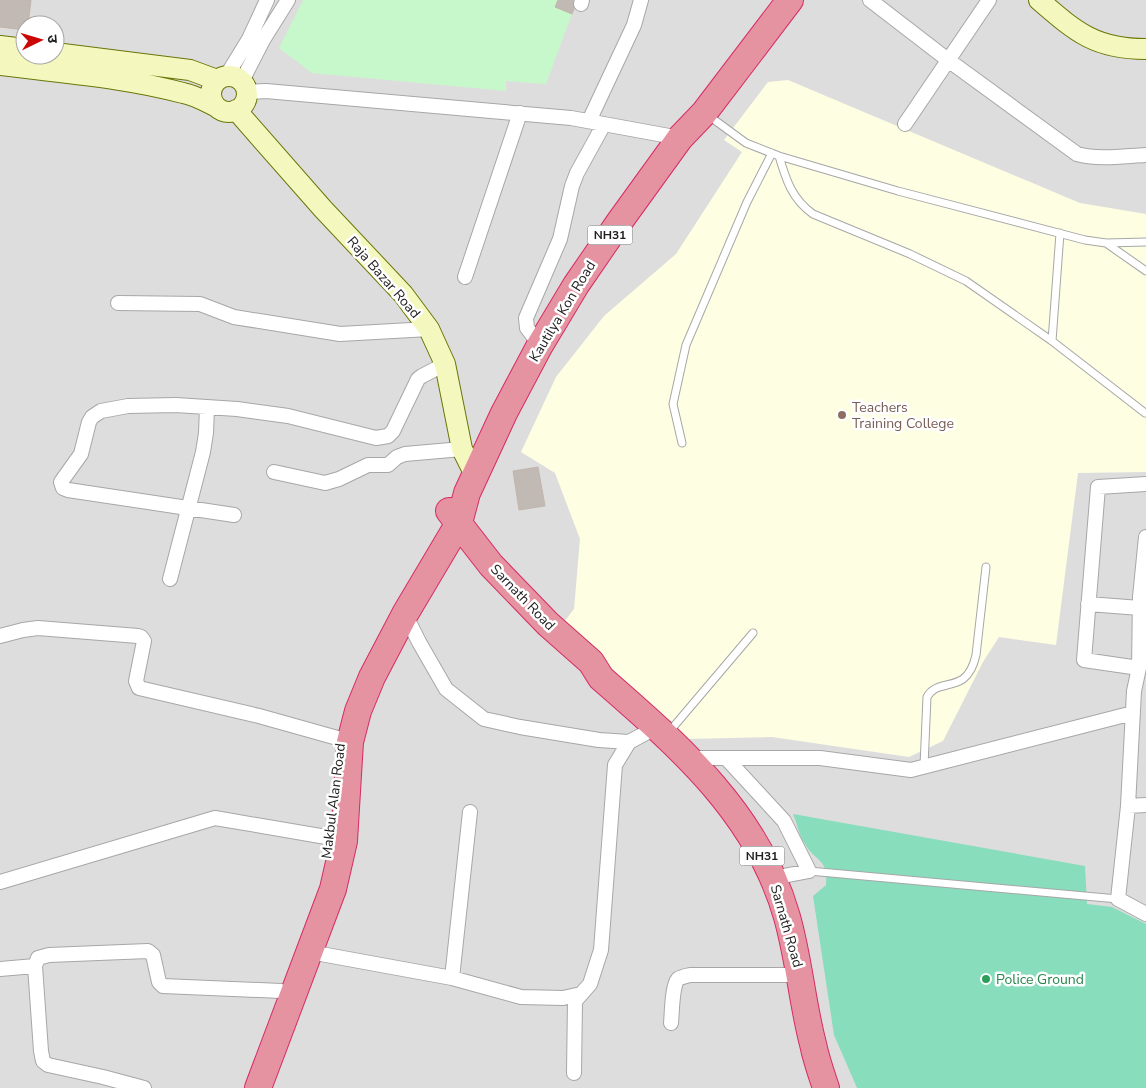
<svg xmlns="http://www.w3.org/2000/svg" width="1146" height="1088" viewBox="0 0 1146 1088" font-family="'Nunito Sans','Noto Sans Devanagari',sans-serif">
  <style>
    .residential { fill: #dedddd; fill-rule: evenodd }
    .education { fill: #fefee3 }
    .park { fill: #c7f8cb }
    .pitch { fill: #88ddbd }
    .building { fill: #c1bab4; stroke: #c2b5aa }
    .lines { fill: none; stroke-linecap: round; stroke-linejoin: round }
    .lane-casing { stroke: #a7a7a7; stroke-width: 9 }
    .street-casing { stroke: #a7a7a7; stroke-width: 16 }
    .secondary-casing { stroke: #6a7608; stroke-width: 22 }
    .highway-casing { stroke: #d62c65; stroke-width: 28 }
    .lane { stroke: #fff; stroke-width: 7 }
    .street { stroke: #fff; stroke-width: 14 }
    .secondary { stroke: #f5f8be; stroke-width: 20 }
    .highway { stroke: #e592a1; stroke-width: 26 }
    .education-dot { fill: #8d6e63; stroke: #fff; stroke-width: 2 }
    .leisure-dot { fill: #2e9e5b; stroke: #fff; stroke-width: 2 }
    .labels { text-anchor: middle; stroke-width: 5; stroke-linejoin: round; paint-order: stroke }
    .shield { fill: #fff; stroke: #636363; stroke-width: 1 }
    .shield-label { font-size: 12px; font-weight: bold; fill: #202020 }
    .street-label { font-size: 14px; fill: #202020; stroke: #fff }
    .education-label { font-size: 14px; fill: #785e54; stroke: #fff; text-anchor: start }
    .leisure-label { font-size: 14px; fill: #27864d; stroke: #fff; text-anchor: start }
  </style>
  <rect width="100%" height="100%" fill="#f1ede7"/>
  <path class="residential" d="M0,0H1146V1088H0ZM25,25H55V55H25Z"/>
  <path class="education" d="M788,80L1080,203L1146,214V472L1078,473L1056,645L999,637L983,662L943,741L909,757L772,737L685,739L564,622L574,609L580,539L555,473L521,452L556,377L604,316L676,254L742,152L724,140L768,82Z"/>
  <path class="park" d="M303,0H577L546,84L506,81V91L312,73L279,48Z"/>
  <path class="pitch" d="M793,814L1085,866L1087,904L1112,907L1146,924V1088H857L834,1035L813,896L826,885C828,857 816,863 805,844C799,836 797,823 793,814Z"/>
  <path class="building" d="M0,0H31L28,25H25V30L0,27Z
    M558,0H573L574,9L572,14L555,7Z
    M538,467L545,506L519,510L513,471Z"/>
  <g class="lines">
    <g class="lane-casing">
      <path id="lane" d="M709,116L746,143L779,156L898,191L1085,240L1106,243L1146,242
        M779,156C786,180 792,199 813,214L910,254L966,281L1052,341L1145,413
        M1106,243L1146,271
        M1052,341L1060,233
        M682,443L673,404L686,345L747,202L772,153
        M669,732L753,633
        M924,766L927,697C934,683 952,687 963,679C971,673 974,664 976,655L986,567
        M809,871L1118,899"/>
    </g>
    <g class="street-casing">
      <path id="street" d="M870,0L948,60L1077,154C1098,160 1124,156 1146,155
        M581,4L582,0
        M227,75L249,39L267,0
        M242,81L263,40L288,0
        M247,92L266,91L571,118L680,138
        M589,121L634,25L641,0
        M905,124L989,0
        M465,277L520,113
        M118,303L200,304L234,317L340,334L429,329
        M540,345L527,328L526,318L560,239L572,186L577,173L604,124
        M274,472L325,483L339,479L368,465H388L397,457L405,454L462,449
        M234,515L68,490L63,488L61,482L81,454L89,422L92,417L101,411L128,406L176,405L237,409L288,416L376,438L388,436L393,431L418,379L422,376L445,364
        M1146,537L1140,597L1139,668L1134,691L1128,806L1118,899L1146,914
        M170,579L203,452L206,433L207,408
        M1088,604L1140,608
        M405,614L419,642L446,689L484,719L520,727L599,740L629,742
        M0,636L23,630L38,628L138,636L141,637L144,641L136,681L139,688L259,716L341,739
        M1139,668L1084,660L1098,487L1146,484
        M690,758H820L911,770L1133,713
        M726,758L784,821L809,871L773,878
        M1128,806L1146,805
        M0,882L215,818L332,838
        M310,952L452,978L521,997L563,998L581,994
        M0,969L35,966
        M452,978L470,812
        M671,1023C672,1013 672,986 678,979C681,977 686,976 690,975H800
        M574,1073L575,1001L590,984L601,950L615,765L629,742L657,727
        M144,1088L103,1077L48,1065L43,1061L41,1051L35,966L38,958L49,955L148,951L153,955L159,982L163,986L281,991"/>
    </g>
    <g class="secondary-casing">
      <path id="secondary" d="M1039,0C1076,32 1095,49 1146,49
        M0,46L25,49
        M55,53L190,70L217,80
        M0,65C61,73 124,77 183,93C194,95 205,101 215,106
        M211 94a18 18 0 1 1 36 0a18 18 0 1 1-36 0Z
        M236,110L323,209L403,294L429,329L445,364L462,449L475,475"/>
    </g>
    <g class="highway-casing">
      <path id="highway" d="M449,511L491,565L548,624L591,662L601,678C679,746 758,814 787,917C799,959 802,1002 813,1044C816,1059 821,1073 826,1088
        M258,1088L333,889L344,841L350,742L358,711L372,677L405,614L459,523L467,493L504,413L540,345L576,285L620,221L680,138L704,113L790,0"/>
    </g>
    <use href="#lane" class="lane"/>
    <use href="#street" class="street"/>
    <use href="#secondary" class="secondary"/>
    <use href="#highway" class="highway"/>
  </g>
  <circle class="education-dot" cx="842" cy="415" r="5"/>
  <circle class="leisure-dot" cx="986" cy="979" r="5"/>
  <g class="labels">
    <g class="shield">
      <rect x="587.5" y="225.5" width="45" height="19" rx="4"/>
      <rect x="739.5" y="846.5" width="45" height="19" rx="4"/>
    </g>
    <g class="shield-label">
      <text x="610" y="239">NH31</text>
      <text x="762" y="860">NH31</text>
    </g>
    <g class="street-label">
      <text transform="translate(384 277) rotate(49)" y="5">Raja Bazar Road</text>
      <text transform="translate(562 311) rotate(-59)" y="5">Kautilya Kon Road</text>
      <text transform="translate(523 597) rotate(46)" y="5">Sarnath Road</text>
      <text transform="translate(333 801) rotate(-83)" y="5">Makbul Alan Road</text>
      <text transform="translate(787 926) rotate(74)" y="5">Sarnath Road</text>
    </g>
    <g class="education-label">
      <text x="852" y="412">Teachers<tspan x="852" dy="16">Training College</tspan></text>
    </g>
    <g class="leisure-label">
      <text x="996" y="984">Police Ground</text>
    </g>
  </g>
  <g transform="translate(40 40) rotate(85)"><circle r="24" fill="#ffffff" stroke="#a6a6a6"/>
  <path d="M0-4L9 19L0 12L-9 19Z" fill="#cb0706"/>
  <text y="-8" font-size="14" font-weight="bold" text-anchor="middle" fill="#202020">उ</text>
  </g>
</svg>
